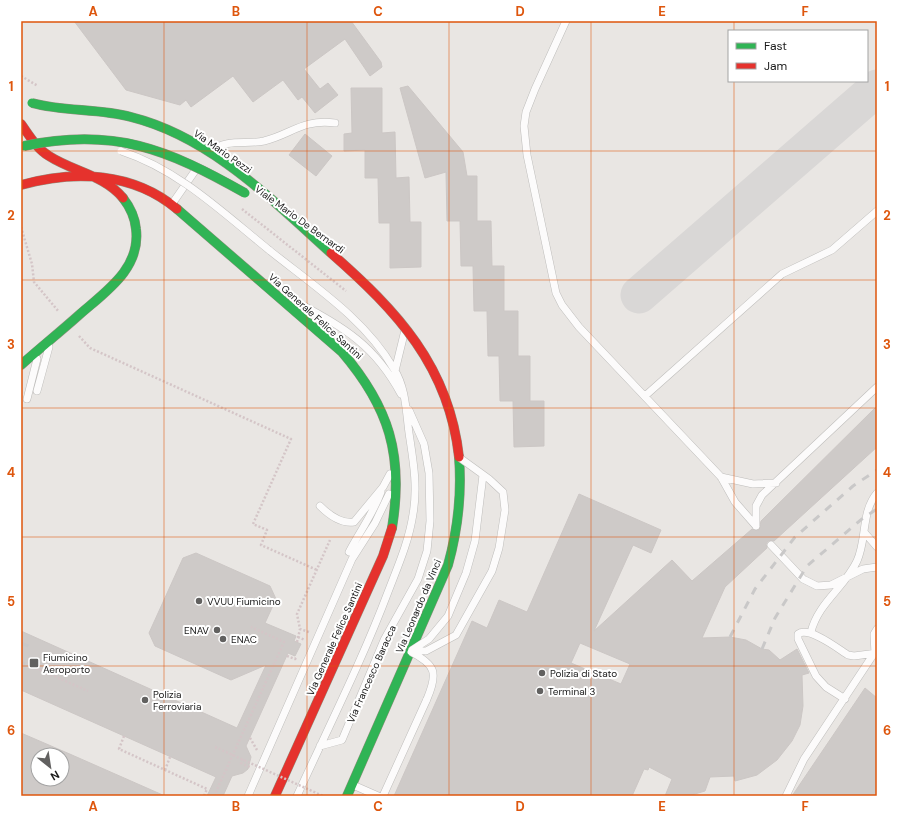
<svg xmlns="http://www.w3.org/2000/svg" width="898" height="817" viewBox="0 0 898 817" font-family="'DM Sans',sans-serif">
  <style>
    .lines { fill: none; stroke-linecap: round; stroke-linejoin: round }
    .taxiway { stroke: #d9d7d6; stroke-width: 37 }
    .building { fill: #cecac8; stroke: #ccc7c5; fill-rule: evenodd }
    .lane-casing { stroke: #bebdbb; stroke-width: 8 }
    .fast-casing { stroke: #928e7d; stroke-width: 10 }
    .jam-casing { stroke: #928e7d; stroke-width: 10 }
    .path { stroke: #d4c5c7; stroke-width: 2.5; stroke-dasharray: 2 2; stroke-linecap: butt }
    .lane { stroke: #fcfbfb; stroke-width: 7 }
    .fast { stroke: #30b455; stroke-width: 9 }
    .jam { stroke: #e5322d; stroke-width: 9 }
    .rail { stroke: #c9c8c8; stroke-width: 3; stroke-dasharray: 8 8; stroke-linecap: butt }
    .lane-bridge-casing { stroke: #bebdbb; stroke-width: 8; stroke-linecap: butt }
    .fast-bridge-casing { stroke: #928e7d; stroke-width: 10; stroke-linecap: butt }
    .jam-bridge-casing { stroke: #928e7d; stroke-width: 10; stroke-linecap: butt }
    .path-bridge { stroke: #d4c5c7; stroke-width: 2.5; stroke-dasharray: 2 2; stroke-linecap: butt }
    .lane-bridge { stroke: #fcfbfb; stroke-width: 7 }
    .fast-bridge { stroke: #30b455; stroke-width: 9 }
    .jam-bridge { stroke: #e5322d; stroke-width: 9 }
    .grid { fill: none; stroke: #de560d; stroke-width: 1; stroke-opacity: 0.55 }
    .poi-dot { fill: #626160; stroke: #fff; stroke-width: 1.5 }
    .labels { text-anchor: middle; stroke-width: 4; stroke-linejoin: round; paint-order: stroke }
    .street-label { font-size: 10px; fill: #1a1a1a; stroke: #fff }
    .poi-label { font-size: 10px; fill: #1a1a1a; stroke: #fff; text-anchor: start }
    .neatline { fill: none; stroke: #de560d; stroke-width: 1.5 }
    .grid-label { font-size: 13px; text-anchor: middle; font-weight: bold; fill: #de560d }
  </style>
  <rect width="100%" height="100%" fill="#e9e6e3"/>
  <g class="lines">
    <path class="taxiway" d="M639,295L877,88"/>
  </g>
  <path class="building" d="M74,21H351L381,62L382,67L370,76L345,39L304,69L320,89L328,83L338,95L315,113L302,97L298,100L283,80L253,102L233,76L191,107L186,100L180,105L126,90Z
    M408,86L463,152L467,176H477V221H491L492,266H504V311H518V356H530V401H544V446L514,447L513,401H500L499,356H488L487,311H474L473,266H461L460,221H447L446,172L425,178L400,88Z
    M351,88H382V133L395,132L396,178L409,177L410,222H421V267L390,268V223H379L378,178H365V150L344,151V134L352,133Z
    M305,134L332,156L316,176L289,155Z
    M877,406V447L774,541H768L766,544L767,548L725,587L702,638L730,637L746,640L762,649L769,650L780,660L797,649L809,673L802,675L803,706L800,725L792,741L777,760L757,775L735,781L734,776L710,777L705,791L688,796H665L672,779L649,767L648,770L644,769L632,796H394L472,621L487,628L499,600L527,612L579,494L661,530L651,553L633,545L594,631L672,560L692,581L752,529L759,530L761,521ZM580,643L630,664L621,684L571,663Z
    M196,553L270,586L276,599L265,623L296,636L294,641L301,644L295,656L288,653L246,746L251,757L248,769L243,773L232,776L223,796H207L216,777L21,690V631L237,728L266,665L231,680L155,646L149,633L183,558Z
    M865,688L877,698V796H792Z
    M21,733L72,755L165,796H21ZM38,755H62V779H38Z"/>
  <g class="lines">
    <g class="lane-casing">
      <path id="lane" d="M566,21L535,89L526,112L524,126L527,155L556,293L562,305L579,327L721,477L735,502L756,526
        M211,151C227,138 246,145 264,141C292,134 302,119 335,123
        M172,204L197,168
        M269,250C314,286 365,319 394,369C406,388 406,411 409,433C413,460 418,486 413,514C409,541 398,566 388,592C362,661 328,728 297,796
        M297,302C344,328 374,344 401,394
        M395,371L405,330
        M37,391L49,347
        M645,396L782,274L832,250L877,211
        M27,399L37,359
        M721,477L753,484L776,483
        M320,506C329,515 341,524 354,522L383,487L390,474
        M756,526V506L762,495L877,387
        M864,532L877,547
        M771,545L803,579L817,586L831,585L863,569L877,567
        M349,552C360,531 373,514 381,492
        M811,632C818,603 845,587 857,561C867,539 861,512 877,493
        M875,654L874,634L877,629
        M845,699L826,687L816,676L798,639V634C809,626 837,648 848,655L854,656L877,653
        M320,746L342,740L384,640L418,579L427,551L430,521L429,473L424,444L409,410
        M353,785L378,796
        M248,796L352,559L375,523L389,494
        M383,796L427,699
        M786,796L804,759L877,649"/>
    </g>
    <g class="fast-casing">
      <path id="fast" d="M177,209L342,352C389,407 404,455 392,528
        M21,365C40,348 60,332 79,315C105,292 141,269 136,229C135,218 130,207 123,198
        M347,796L448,565C458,529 462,495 459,457"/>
    </g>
    <g class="jam-casing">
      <path id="jam" d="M21,124C29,135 37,149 49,156C74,172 104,175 123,198
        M21,185C74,170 133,172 177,209
        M275,796L383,556L392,528"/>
    </g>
    <path class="path" d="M21,76L38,86
      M242,209L346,291
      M21,227L32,264L34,282L59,312
      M79,336L90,348L291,439L253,524L267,530L261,545L317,570
      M309,632L300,629L297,614L330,540
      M298,637L305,640
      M297,642L300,629
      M287,656L295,659L297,657
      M36,668L88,691
      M124,736L119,749L207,789L204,796
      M250,738L257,750
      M243,759L241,763L250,767
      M165,770L170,757
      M214,796L284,642L251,627"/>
    <use href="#lane" class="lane"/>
    <use href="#fast" class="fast"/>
    <use href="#jam" class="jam"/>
    <path class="rail" d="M730,637L755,589L795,537L853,486L877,470
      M21,643L33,648
      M762,649L775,618L807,566L863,518L877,509
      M21,662L25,664"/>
    <g class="lane-bridge-casing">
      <path id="lane-bridge" d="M121,151C179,170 222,212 269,250
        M460,458L489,479L503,492L505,510L499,548L492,571L456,635L426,651L412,650L429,639L448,616L466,573L475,541L483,475
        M411,652C436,665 438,673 427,699"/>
    </g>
    <g class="fast-bridge-casing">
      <path id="fast-bridge" d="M32,103C65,112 98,108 131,117C211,137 272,200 331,253
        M24,146C114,127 167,149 245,193"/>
    </g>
    <g class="jam-bridge-casing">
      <path id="jam-bridge" d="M331,253C397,311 449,366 459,457"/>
    </g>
    <path class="path-bridge" d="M215,747L323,796"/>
    <use href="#lane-bridge" class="lane-bridge"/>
    <use href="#fast-bridge" class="fast-bridge"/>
    <use href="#jam-bridge" class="jam-bridge"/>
  </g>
  <path class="grid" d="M164,21V796M307,21V796M449,21V796M591,21V796M734,21V31M734,81V796M21,151H877M21,280H877M21,408H877M21,537H877M21,666H877"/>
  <g class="poi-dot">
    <circle cx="199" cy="601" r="4"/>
    <circle cx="217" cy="630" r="4"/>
    <circle cx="223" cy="639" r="4"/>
    <rect x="29" y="658" width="10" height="10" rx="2"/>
    <circle cx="542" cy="673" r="4"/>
    <circle cx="540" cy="691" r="4"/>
    <circle cx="145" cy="700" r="4"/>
  </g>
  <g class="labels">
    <g class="street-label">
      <text transform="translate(223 151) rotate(35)" y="4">Via Mario Pezzi</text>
      <text transform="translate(300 219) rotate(36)" y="4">Viale Mario De Bernardi</text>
      <text transform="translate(316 316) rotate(42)" y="4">Via Generale Felice Santini</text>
      <text transform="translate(418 606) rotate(-67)" y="4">Via Leonardo da Vinci</text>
      <text transform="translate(334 639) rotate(-66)" y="4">Via Generale Felice Santini</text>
      <text transform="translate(371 674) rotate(-66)" y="4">Via Francesco Baracca</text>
    </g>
    <g class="poi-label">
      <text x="207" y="605">VVUU Fiumicino</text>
      <text x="209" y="634" text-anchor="end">ENAV</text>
      <text x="231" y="643">ENAC</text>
      <text x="43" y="661">Fiumicino<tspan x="43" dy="12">Aeroporto</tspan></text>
      <text x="550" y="677">Polizia di Stato</text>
      <text x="548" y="695">Terminal 3</text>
      <text x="153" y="698">Polizia<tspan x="153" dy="12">Ferroviaria</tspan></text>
    </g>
  </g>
  <rect width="898" height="817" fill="none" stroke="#ffffff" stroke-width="44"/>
  <rect x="728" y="30" width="140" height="52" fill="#ffffff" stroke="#a3a3a3"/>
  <rect x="736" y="43" width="20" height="6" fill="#30b455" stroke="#a3a3a3"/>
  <text x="764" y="50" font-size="12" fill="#1a1a1a">Fast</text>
  <rect x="736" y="63" width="20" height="6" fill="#e5322d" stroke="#a3a3a3"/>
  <text x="764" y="70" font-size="12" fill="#1a1a1a">Jam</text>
  <g transform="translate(50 767) rotate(150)"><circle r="19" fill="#ffffff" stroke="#a3a3a3"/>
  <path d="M0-3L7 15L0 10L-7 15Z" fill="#626160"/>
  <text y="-6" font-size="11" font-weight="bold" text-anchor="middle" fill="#1a1a1a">N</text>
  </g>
  <rect x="22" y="22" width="854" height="773" class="neatline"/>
  <g class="grid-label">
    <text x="93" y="16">A</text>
    <text x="236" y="16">B</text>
    <text x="378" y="16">C</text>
    <text x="520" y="16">D</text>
    <text x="662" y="16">E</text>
    <text x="805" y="16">F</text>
    <text x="11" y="91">1</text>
    <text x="887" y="91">1</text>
    <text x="11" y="220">2</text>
    <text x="887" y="220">2</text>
    <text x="11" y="349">3</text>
    <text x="887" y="349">3</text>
    <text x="11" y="477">4</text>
    <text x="887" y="477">4</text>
    <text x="11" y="606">5</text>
    <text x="887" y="606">5</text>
    <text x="11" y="735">6</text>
    <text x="887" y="735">6</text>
    <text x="93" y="811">A</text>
    <text x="236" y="811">B</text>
    <text x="378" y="811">C</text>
    <text x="520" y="811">D</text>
    <text x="662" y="811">E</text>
    <text x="805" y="811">F</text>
  </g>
</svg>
